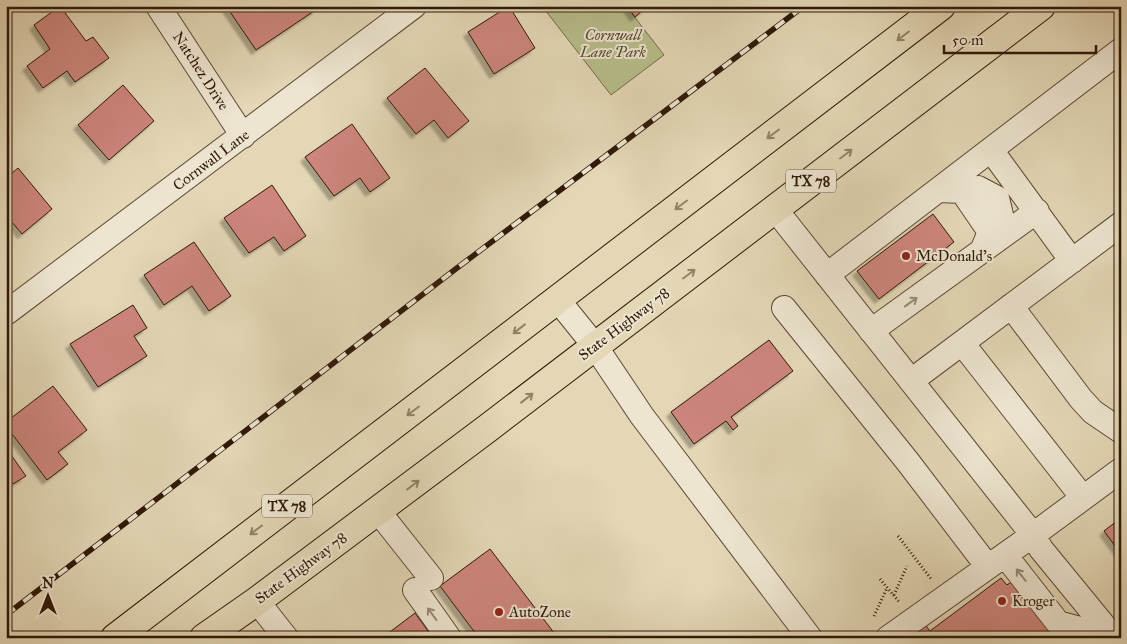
<svg xmlns="http://www.w3.org/2000/svg" width="1127" height="644" viewBox="0 0 1127 644" font-family="'IM FELL Great Primer',serif">
  <style>
    .green { fill: #b7bd8b; stroke: #736b49 }
    .building { fill: #cd857b; stroke: #2f1907; filter: url(#shadow) }
    .lines { fill: none; stroke-linecap: round; stroke-linejoin: round }
    .minor-casing { stroke: #5c4833; stroke-width: 26 }
    .major-casing { stroke: #2f1907; stroke-width: 30 }
    .path { stroke: #2f1907; stroke-width: 3; stroke-dasharray: 1 2.5; stroke-linecap: butt }
    .minor { stroke: #ede5d0; stroke-width: 24 }
    .major { stroke: #e3d7b6; stroke-width: 28 }
    .rail-casing { stroke: #2f1907; stroke-width: 5.5 }
    .rail { stroke: #ede5d0; stroke-width: 4; stroke-dasharray: 11; stroke-linecap: butt }
    .oneway { stroke: #928267 }
    .oneway2 { stroke: #988976 }
    .poi-dot { fill: #8f2418; stroke: #ede5d0; stroke-width: 2 }
    .labels { text-anchor: middle; stroke-width: 4; stroke-linejoin: round; paint-order: stroke }
    .shield { fill: #ede5d0; stroke: #685643; stroke-width: 1 }
    .shield-label { font-size: 14px; font-weight: bold; fill: #2f1907 }
    .park-label { font-size: 15px; font-style: italic; fill: #584a2f; stroke: #ede5d0 }
    .street-label { font-size: 15px; fill: #2f1907; stroke: #ede5d0 }
    .poi-label { font-size: 15px; fill: #2f1907; stroke: #ede5d0; text-anchor: start }
  </style>
  <defs>
    <filter id="shadow"><feDropShadow dx="-4.5" dy="4.5" stdDeviation="1" flood-color="#0004"/></filter>
  </defs>
  <rect width="100%" height="100%" fill="#e3d7b6"/>
  <filter id="stains"><feTurbulence type="fractalNoise" baseFrequency=".004" numOctaves="4"/><feColorMatrix values="0 0 0 0 .2 0 0 0 0 .09 0 0 0 0 .02 0 0 0 .5 -.17"/></filter>
  <radialGradient id="worn" r=".72"><stop offset=".6" stop-color="#630" stop-opacity="0"/><stop offset="1" stop-color="#630" stop-opacity=".3"/></radialGradient>
  <path class="green" d="M542,6H626L664,55L611,95Z"/>
  <path class="building" d="M60,6L86,41L93,37L109,58L75,82L67,71L43,88L27,66L50,49L34,25Z
    M226,6H269L271,9L274,6H316L317,9L256,50Z
    M509,6L535,48L494,74L468,32Z
    M627,6H648L635,17Z
    M425,68L469,121L448,138L434,120L416,134L387,98Z
    M123,85L154,121L109,160L78,125Z
    M352,124L390,178L370,192L360,178L334,196L305,157Z
    M18,168L52,209L22,234L6,215V178Z
    M272,185L306,236L284,251L274,237L249,253L224,218Z
    M933,214L954,242L879,299L857,271Z
    M194,242L231,296L209,311L192,286L164,305L144,275Z
    M133,305L147,328L134,336L147,356L98,387L70,344Z
    M769,340L793,371L731,417L738,426L733,430L726,421L694,444L671,412Z
    M53,386L87,430L58,452L68,464L47,480L6,426V422Z
    M9,452L26,476L13,484L10,479L6,481V454Z
    M1121,518V554L1104,531Z
    M490,549L558,638H479L440,586Z
    M1001,578L1007,585L1017,578L1063,638H905L924,623L930,631Z
    M415,613L433,638H382Z"/>
  <g class="lines">
    <g class="minor-casing">
      <path id="minor" d="M158,6L243,136
        M991,150L1072,261
        M938,190L962,191L990,232L982,251
        M962,191L978,188L997,198L1001,215L990,232
        M775,209L1033,535L1041,549L1114,638
        M827,275L1121,50
        M557,299L595,346L642,416L810,638
        M1011,306L1081,399L1093,412L1121,431
        M784,308L908,462L988,567
        M6,313L414,6
        M871,331L1037,211
        M962,343L1083,498
        M911,381L1121,224
        M378,511L431,578
        M1005,555L1058,623L1114,638
        M415,590L449,638
        M257,601L286,638
        M888,638L1033,535L1121,470"/>
    </g>
    <g class="major-casing">
      <path id="major" d="M115,638L941,6
        M204,638L257,601L488,428L1041,6"/>
    </g>
    <path class="path" d="M898,536L932,580
      M880,579L900,603
      M894,595L907,566
      M874,616L887,588"/>
    <use href="#minor" class="minor"/>
    <use href="#major" class="major"/>
    <g class="rail-casing">
      <path id="rail" d="M6,615L457,268L804,6"/>
    </g>
    <use href="#rail" class="rail"/>
  </g>
  <defs><path id="oneway-shaft" d="M-6 0H5M1.5-3L5.5 0L1.5 3" fill="none" stroke-width="1.6" stroke-linecap="round" stroke-linejoin="round" transform="scale(1.25)"/></defs>
  <g class="oneway">
    <use href="#oneway-shaft" transform="translate(903 36) rotate(143)"/>
    <use href="#oneway-shaft" transform="translate(773 134) rotate(143)"/>
    <use href="#oneway-shaft" transform="translate(846 154) rotate(-37)"/>
    <use href="#oneway-shaft" transform="translate(681 205) rotate(143)"/>
    <use href="#oneway-shaft" transform="translate(689 274) rotate(-37)"/>
    <use href="#oneway-shaft" transform="translate(519 329) rotate(142)"/>
    <use href="#oneway-shaft" transform="translate(527 398) rotate(-38)"/>
    <use href="#oneway-shaft" transform="translate(413 411) rotate(143)"/>
    <use href="#oneway-shaft" transform="translate(413 485) rotate(-37)"/>
    <use href="#oneway-shaft" transform="translate(256 530) rotate(143)"/>
  </g>
  <g class="oneway2">
    <use href="#oneway-shaft" transform="translate(911 302) rotate(-36)"/>
    <use href="#oneway-shaft" transform="translate(1021 575) rotate(-128)"/>
    <use href="#oneway-shaft" transform="translate(432 614) rotate(-126)"/>
  </g>
  <g class="poi-dot">
    <circle cx="906" cy="256" r="5"/>
    <circle cx="1002" cy="601" r="5"/>
    <circle cx="499" cy="612" r="5"/>
  </g>
  <g class="labels">
    <g class="shield">
      <rect x="786" y="169.5" width="50" height="23" rx="4"/>
      <rect x="262" y="494.5" width="50" height="23" rx="4"/>
    </g>
    <g class="shield-label">
      <text x="811" y="186">TX 78</text>
      <text x="287" y="511">TX 78</text>
    </g>
    <g class="park-label">
      <text x="613" y="40">Cornwall<tspan x="613" dy="17">Lane Park</tspan></text>
    </g>
    <g class="street-label">
      <text transform="translate(201 71) rotate(57)" y="5">Natchez Drive</text>
      <text transform="translate(211 160) rotate(-37)" y="5">Cornwall Lane</text>
      <text transform="translate(624 324) rotate(-37)" y="5">State Highway 78</text>
      <text transform="translate(301 568) rotate(-36)" y="5">State Highway 78</text>
    </g>
    <g class="poi-label">
      <text x="916" y="261">McDonald's</text>
      <text x="1012" y="606">Kroger</text>
      <text x="509" y="617">AutoZone</text>
    </g>
  </g>
  <rect width="1127" height="644" fill="none" stroke="#e3d7b6" stroke-width="25"/>
  <rect x="8" y="8" width="1112" height="629" fill="none" stroke="#2f1907" stroke-width="2.5"/>
  <rect x="12" y="12" width="1102" height="619" fill="none" stroke="#2f1907"/>
  <g transform="translate(48 596)" stroke="#ede5d0" stroke-width="4" paint-order="stroke">
  <path d="M0-4L9 19L0 12L-9 19Z" fill="#2f1907"/>
  <text y="-8" font-size="14" font-weight="bold" text-anchor="middle" fill="#2f1907">N</text>
  </g>
  <path d="M944 45v8h152v-8" fill="none" stroke="#2f1907" stroke-width="2.5"/>
  <text x="952" y="45" font-size="15" fill="#2f1907" stroke="#ede5d0" stroke-width="4" paint-order="stroke">50 m</text>
  <rect width="100%" height="100%" filter="url(#stains)"/>
  <rect width="100%" height="100%" fill="url(#worn)"/>
</svg>
